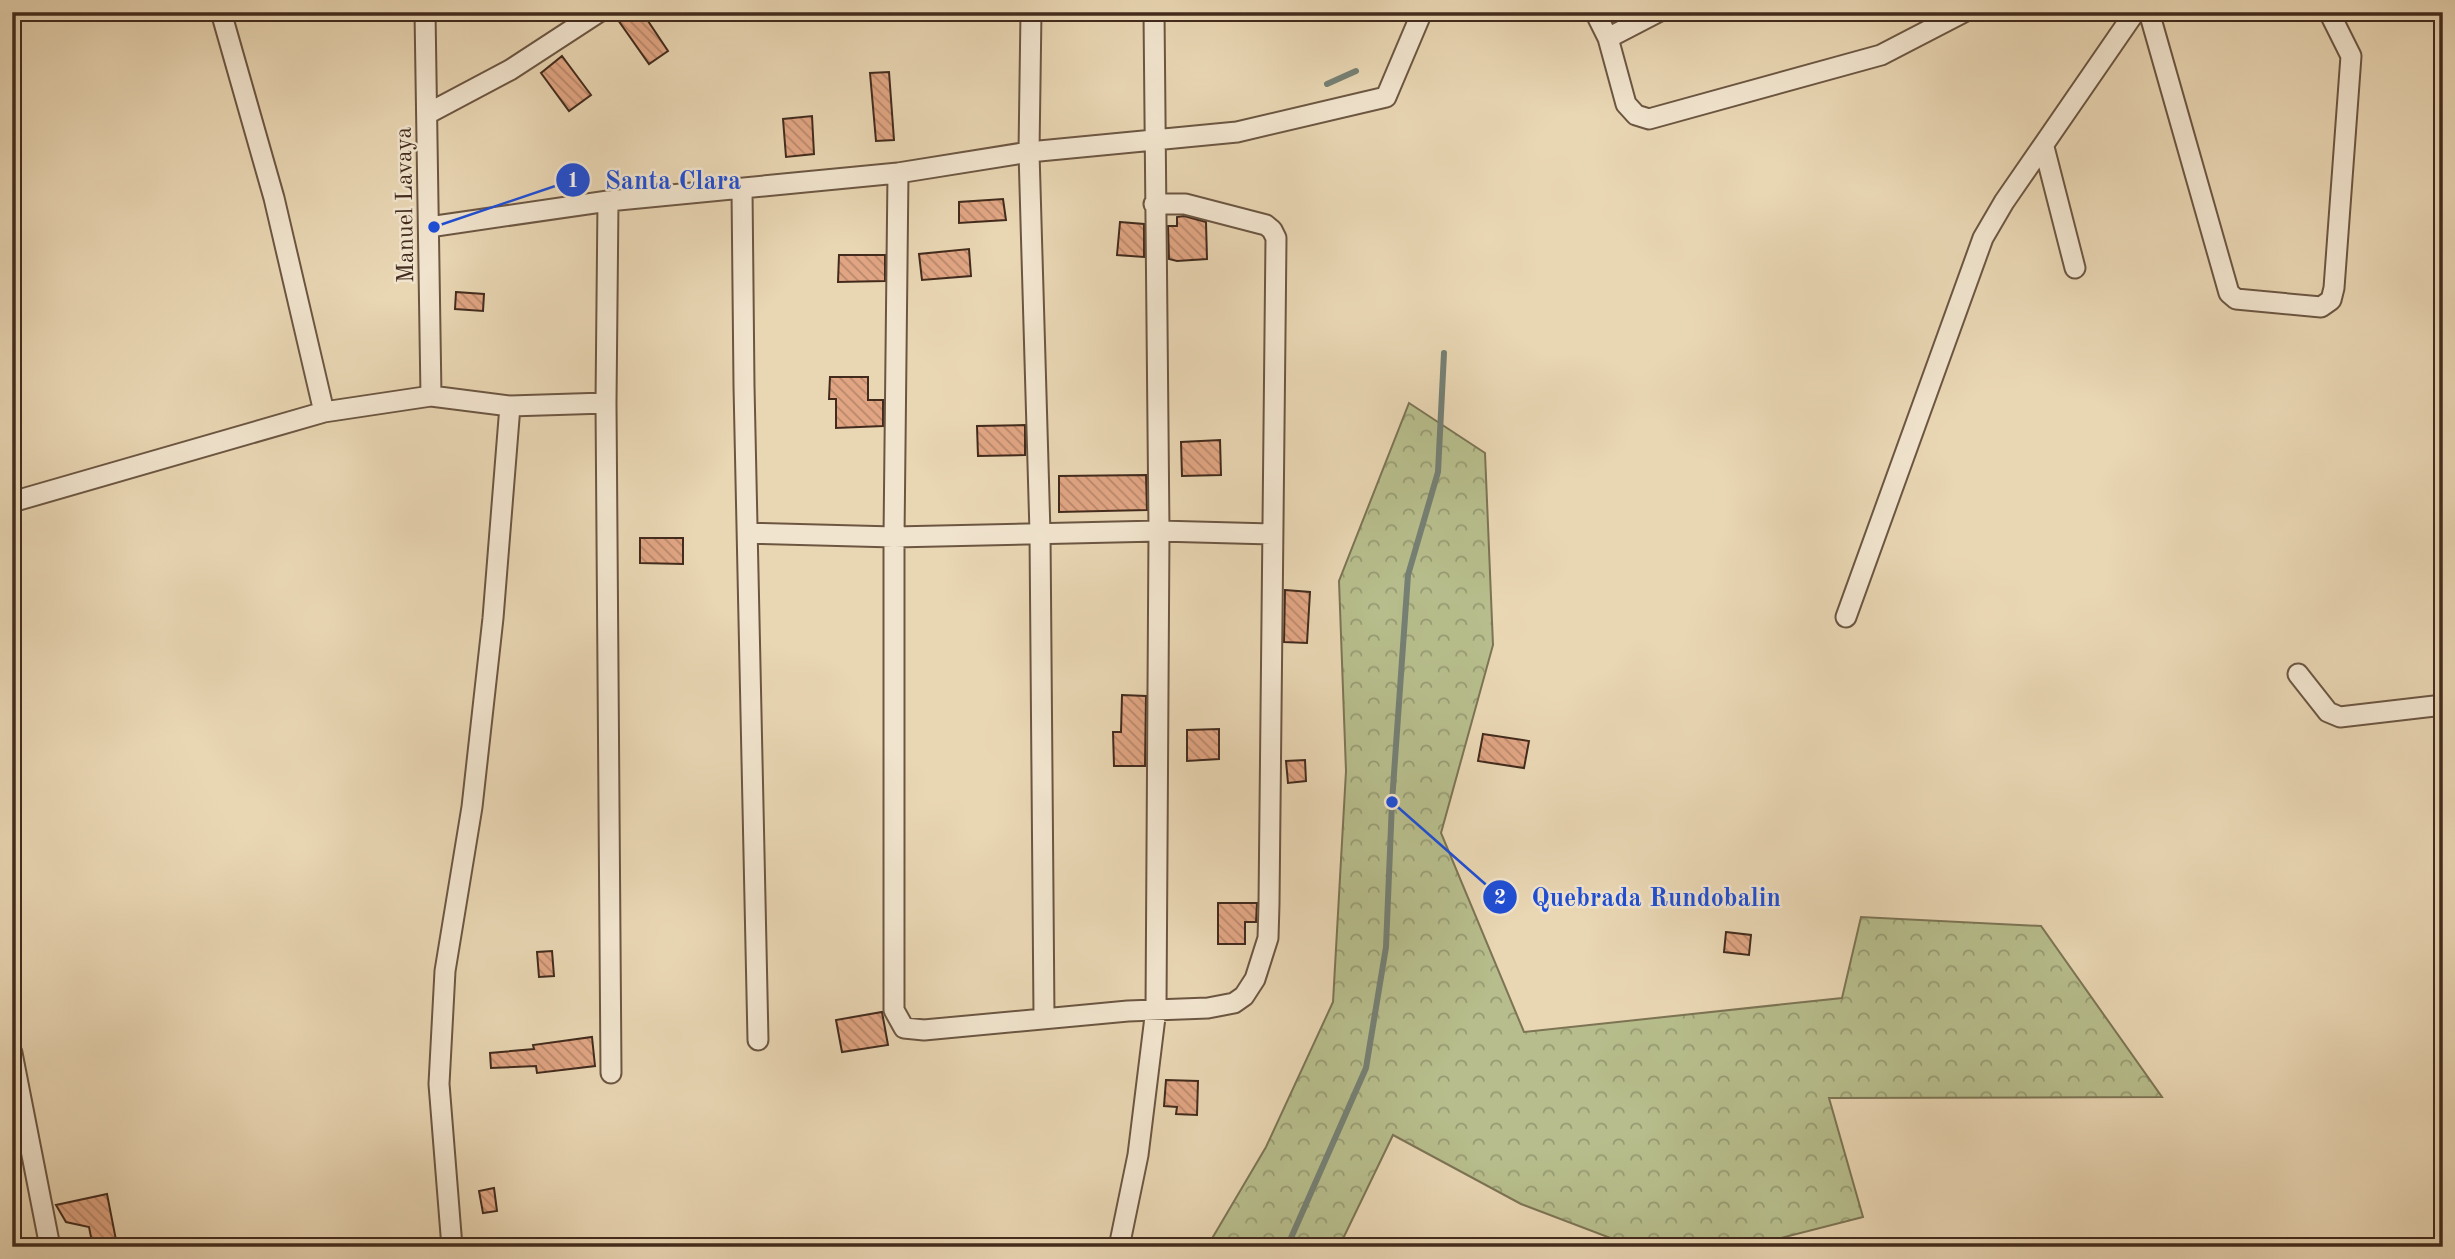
<svg xmlns="http://www.w3.org/2000/svg" width="2455" height="1259" viewBox="0 0 2455 1259" font-family="'Old Standard TT',serif">
  <style>
    .forest { fill: url(#forest-crowns); stroke: #7c7454; stroke-width: 2 }
    .lines { fill: none; stroke-linecap: round; stroke-linejoin: round }
    .stream { stroke: #758074; stroke-width: 6 }
    .building { fill: url(#building-back-hatch); stroke: #422b1d; stroke-width: 2 }
    .minor-casing { stroke: #6c5642; stroke-width: 23 }
    .minor { stroke: #f1e4ce; stroke-width: 19 }
    .labels { text-anchor: middle; stroke-width: 5; stroke-linejoin: round; paint-order: stroke }
    .street-label { font-size: 24px; fill: #422b1d; stroke: #f1e4ce }
    .leader { fill: none; stroke: #1d4ed8; stroke-width: 2.5 }
    .callout-dot { fill: #1d4ed8; stroke: #f1e4ce; stroke-width: 2.5 }
    .mark-label { font-size: 21px; text-anchor: middle; font-weight: bold; fill: #fff }
    .callout-label { font-size: 26px; text-anchor: middle; font-weight: bold; fill: #1d4ed8; stroke: #f1e4ce; stroke-width: 5; stroke-linejoin: round; paint-order: stroke }
  </style>
  <defs>
    <pattern id="forest-crowns" width="20" height="18" patternUnits="userSpaceOnUse" patternTransform="scale(1.75)"><rect width="20" height="18" fill="#b7bd8c"/><path d="M2 6a3 3 0 1 1 6 0M12 15a3 3 0 1 1 6 0" fill="none" stroke="#969a72"/></pattern>
    <pattern id="building-back-hatch" width="6" height="6" patternUnits="userSpaceOnUse" patternTransform="scale(1.75)"><rect width="6" height="6" fill="#e1a583"/><path d="M-1 5l2 2M0 0l6 6M5-1l2 2" fill="none" stroke="#b8876b"/></pattern>
  </defs>
  <rect width="100%" height="100%" fill="#e9d6b3"/>
  <filter id="stains"><feTurbulence type="fractalNoise" baseFrequency=".00286" numOctaves="4"/><feColorMatrix values="0 0 0 0 .2 0 0 0 0 .09 0 0 0 0 .02 0 0 0 .5 -.17"/></filter>
  <radialGradient id="worn" r=".72"><stop offset=".6" stop-color="#630" stop-opacity="0"/><stop offset="1" stop-color="#630" stop-opacity=".3"/></radialGradient>
  <path class="forest" d="M1409,403L1485,453L1493,645L1441,833L1524,1032L1842,998L1861,917L2041,926L2162,1097L1829,1098L1863,1217L1746,1247H1634L1521,1204L1393,1135L1339,1247H1207L1266,1147L1333,1002L1346,771L1339,581Z"/>
  <g class="lines">
    <path class="stream" d="M1327,84L1356,71
      M1287,1247L1366,1068L1386,947L1392,802L1408,575L1438,472L1444,353"/>
  </g>
  <path class="building" d="M630,12H642L668,51L649,64L618,20Z
    M562,56L591,95L569,111L541,73Z
    M889,72L894,140L876,141L870,73Z
    M812,116L814,154L786,157L783,119Z
    M1003,199L1006,220L959,223V202Z
    M1184,216L1206,222L1207,259L1177,261L1169,259L1168,226H1177V217Z
    M1120,222L1144,224V257L1117,255Z
    M969,249L971,276L922,280L919,254Z
    M839,255H885V281L838,282Z
    M456,292L484,294L483,311L455,309Z
    M830,377H868V400H883V426L836,428V399H829Z
    M1025,425V455L978,456L977,426Z
    M1220,440L1221,475L1182,476L1181,442Z
    M1146,475L1147,510L1059,512V476Z
    M640,538H683V564L640,563Z
    M1285,590L1310,592L1307,643L1284,642Z
    M1122,695L1146,696L1145,766H1114L1113,732H1121Z
    M1219,729V759L1187,761V730Z
    M1483,734L1529,741L1524,768L1478,761Z
    M1305,760L1306,781L1288,783L1286,761Z
    M1218,903H1257L1256,922H1245V944H1218Z
    M1726,932L1751,935L1749,955L1724,952Z
    M552,951L554,976L539,977L537,952Z
    M882,1012L888,1045L842,1052L836,1020Z
    M592,1037L595,1066L537,1073L536,1066L491,1068L490,1053L534,1049L533,1045Z
    M1166,1080L1198,1081L1197,1115L1176,1114L1177,1107L1164,1106Z
    M494,1188L497,1211L483,1213L479,1191Z
    M107,1194L117,1245L93,1247L89,1227L66,1222L56,1205Z"/>
  <g class="lines">
    <g class="minor-casing">
      <path id="minor" d="M221,12L274,198L324,412
        M425,12L431,396
        M1031,12L1029,152L1040,533L1044,1017
        M1595,12L1608,38L1626,104L1636,115L1649,119L1881,55L1964,12
        M2149,12L2229,293L2236,299L2321,307L2331,300L2334,288L2351,56L2329,12
        M1608,38L1658,12
        M427,114L510,70L599,12
        M2044,147L2075,268
        M898,173L894,537V1010L904,1028L924,1030L1128,1011L1208,1008L1234,1003L1244,996L1255,979L1268,938L1269,904L1276,238L1272,230L1266,225L1185,204H1154
        M742,189L744,386L758,1040
        M608,201L606,403L611,1073
        M429,227L608,201L898,173L1029,152L1237,132L1386,97L1422,12
        M12,502L324,412L431,396L510,406L606,403
        M748,533L894,537L1159,531L1272,534
        M1846,617L1983,238L2004,202L2135,12
        M2298,674L2328,712L2340,717L2443,705
        M12,1053L50,1247
        M452,1247L439,1084L445,971L472,807L493,618L510,406
        M1119,1247L1138,1155L1156,1009L1159,531L1154,12"/>
    </g>
    <use href="#minor" class="minor"/>
  </g>
  <g class="labels">
    <g class="street-label">
      <text transform="translate(404 205) rotate(-91)" y="8">Manuel Lavaya</text>
    </g>
  </g>
  <path class="leader" d="M434 227L573 180M1392 802L1500 897"/>
  <g class="callout-dot">
    <circle cx="434" cy="227" r="7"/>
    <circle cx="1392" cy="802" r="7"/>
    <circle cx="573" cy="180" r="18"/>
    <circle cx="1500" cy="897" r="18"/>
  </g>
  <g class="mark-label">
    <text x="573" y="187">1</text>
    <text x="1500" y="904">2</text>
  </g>
  <g class="callout-label">
    <text x="673" y="189">Santa Clara</text>
    <text x="1656" y="906">Quebrada Rundobalin</text>
  </g>
  <rect width="2455" height="1259" fill="none" stroke="#e9d6b3" stroke-width="42"/>
  <rect x="14" y="14" width="2427" height="1231" fill="none" stroke="#422b1d" stroke-width="3.5"/>
  <rect x="21" y="21" width="2413" height="1217" fill="none" stroke="#422b1d" stroke-width="2"/>
  <rect width="100%" height="100%" filter="url(#stains)"/>
  <rect width="100%" height="100%" fill="url(#worn)"/>
</svg>
